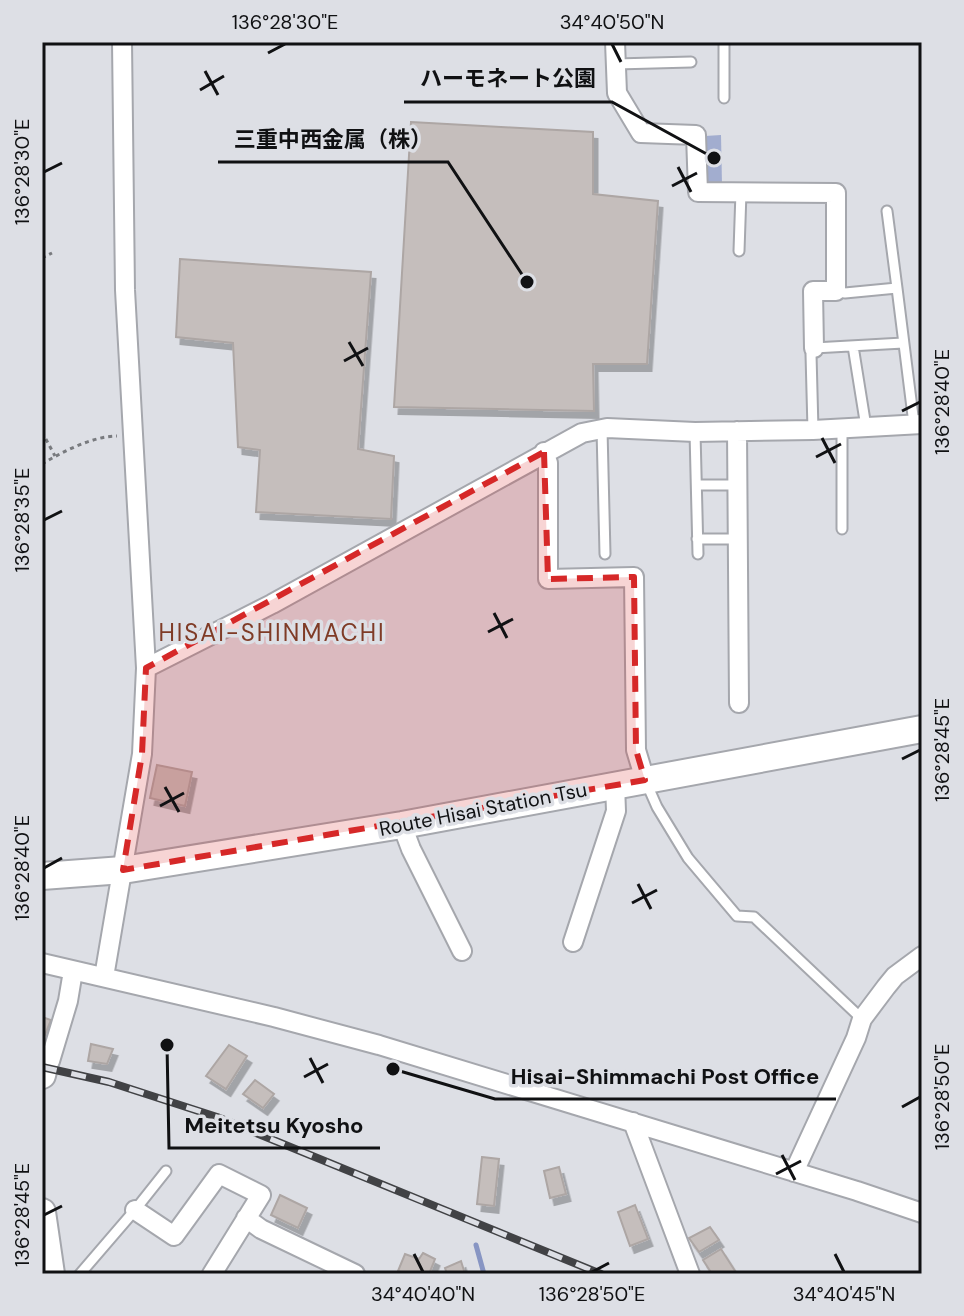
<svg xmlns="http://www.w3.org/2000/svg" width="964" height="1316" viewBox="0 0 964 1316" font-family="'DM Sans','Noto Sans JP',sans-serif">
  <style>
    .green { fill: #a2adcf }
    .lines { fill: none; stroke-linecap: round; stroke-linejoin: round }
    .stream { stroke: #8795c3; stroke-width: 5 }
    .building { fill: #c5bebc; stroke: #ada6a4; stroke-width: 2; filter: url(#shadow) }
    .lane-casing { stroke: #a5a7ad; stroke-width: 13 }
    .street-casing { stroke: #a5a7ad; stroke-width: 22 }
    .secondary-casing { stroke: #a5a7ad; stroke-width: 30 }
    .path { stroke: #787a7e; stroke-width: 3; stroke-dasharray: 4 4; stroke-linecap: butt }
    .lane { stroke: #fff; stroke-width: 9 }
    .street { stroke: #fff; stroke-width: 18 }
    .secondary { stroke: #fff; stroke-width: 26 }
    .rail-casing { stroke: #414245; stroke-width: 8 }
    .rail { stroke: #dddfe5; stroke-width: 5; stroke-dasharray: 15; stroke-linecap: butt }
    .marked { fill: #d62828; fill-opacity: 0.2; stroke: #d62828; stroke-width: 6; stroke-dasharray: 16 10; stroke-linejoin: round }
    .ticks { fill: none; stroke: #101113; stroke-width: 3 }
    .labels { text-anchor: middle; stroke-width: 7; stroke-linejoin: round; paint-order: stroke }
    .street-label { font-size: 20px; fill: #101113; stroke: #dddfe5 }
    .quarter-label { font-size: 24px; letter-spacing: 2px; fill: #7f3b26; stroke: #dddfe5 }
    .leader { fill: none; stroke: #101113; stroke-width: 3 }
    .callout-dot { fill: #101113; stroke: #dddfe5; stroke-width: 3 }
    .callout-label { font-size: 22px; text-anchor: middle; font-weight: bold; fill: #101113; stroke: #dddfe5; stroke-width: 7; stroke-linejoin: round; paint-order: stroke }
    .neatline { fill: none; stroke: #101113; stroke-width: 3 }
    .ticks-label { font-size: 20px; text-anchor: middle; fill: #101113 }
  </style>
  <defs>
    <filter id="shadow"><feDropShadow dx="4.5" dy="7" stdDeviation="0" flood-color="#0004"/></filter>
  </defs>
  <rect width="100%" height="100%" fill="#dddfe5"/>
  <path class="green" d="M721,135L722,185L712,184L706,180L705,136Z"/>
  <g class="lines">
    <path class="stream" d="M476,1245L484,1274"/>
  </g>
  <path class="building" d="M411,122L593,132V194L658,201L647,364H593L594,411L394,407Z
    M180,259L371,272L358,449L394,456L391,519L256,512L260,450L238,447L233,343L176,337Z
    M157,765L192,772L185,806L150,798Z
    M42,1017L51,1020L42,1042Z
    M91,1044L113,1049L107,1064L88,1061Z
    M229,1045L247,1056L226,1089L206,1076Z
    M255,1080L274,1094L263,1108L243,1094Z
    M482,1157L499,1159L494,1206L477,1204Z
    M559,1167L566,1194L550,1198L544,1171Z
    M280,1195L307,1208L298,1228L271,1215Z
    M635,1205L648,1239L630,1246L618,1212Z
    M710,1227L719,1240L699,1252L689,1238Z
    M721,1249L737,1274H712L703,1260Z
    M423,1253L435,1259L429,1274H405L398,1271L405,1254L419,1259Z
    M461,1261L465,1274H447L445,1268Z"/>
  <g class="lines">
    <g class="lane-casing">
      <path id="lane" d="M616,64L691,62
        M724,98V42
        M887,211L897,288
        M739,251L741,192
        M836,291L845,293L897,288L914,424
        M853,346L866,427
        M842,428V529
        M602,429L605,554
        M813,430L811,354L814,348L903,343
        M695,432L698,554
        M697,485H738
        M697,539H738
        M646,782L657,807L688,858L737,916L754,917L862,1019
        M80,1274L135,1210L166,1171"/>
    </g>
    <g class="street-casing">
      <path id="street" d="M615,42L617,93L641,133L696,135L698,192L836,193V291H813L814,348
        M737,431L739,703
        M544,452L548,463V579L634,577L636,750L645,780
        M146,668L272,604L582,433L607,428L695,432L813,430L922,424
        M402,825L411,849L462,951
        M573,942L616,811L615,785
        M42,963L274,1017L379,1045L857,1191L922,1213
        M104,977L142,754L146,668L125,290L122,42
        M44,1067L50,1061L68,1001L73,971
        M633,1122L690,1274
        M794,1172L856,1038L862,1019L886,987L895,976L922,956
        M135,1210L174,1236L219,1174L261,1195L212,1274
        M246,1218L261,1229L355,1274"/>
    </g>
    <g class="secondary-casing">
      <path id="secondary" d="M42,876L123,870L402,825L922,729
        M42,1075L44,1067
        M42,1212L51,1274"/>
    </g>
    <path class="path" d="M42,258L52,253
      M42,432L55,456
      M42,464C62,452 93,436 117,436"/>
    <use href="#lane" class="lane"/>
    <use href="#street" class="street"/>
    <use href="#secondary" class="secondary"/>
    <g class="rail-casing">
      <path id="rail" d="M42,1067L109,1082L217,1117L601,1274"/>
    </g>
    <use href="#rail" class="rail"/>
  </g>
  <path class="marked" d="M544,452L548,579L634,577L636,750L645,780L123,870L142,754L146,668Z"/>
  <path class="ticks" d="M612,44L621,62M268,53L285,44M205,71L218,95M200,90L224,76M678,167L691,192M44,172L62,163M672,186L697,173M349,342L363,366M344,361L368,348M902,411L920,402M822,438L835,463M816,457L841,444M44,520L62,511M494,613L507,638M488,632L513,619M902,759L920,750M165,787L179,812M160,806L184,793M44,868L62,858M638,884L651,909M632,903L657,890M310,1058L323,1083M304,1077L328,1064M902,1107L920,1097M782,1155L795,1180M776,1174L801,1161M44,1215L62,1206M414,1254L423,1272M835,1254L844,1272M592,1272L609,1263"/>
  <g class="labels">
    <g class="street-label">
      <text transform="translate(483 809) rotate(-11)" y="7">Route Hisai Station Tsu</text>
    </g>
    <g class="quarter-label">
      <text x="272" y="641">HISAI-SHINMACHI</text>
    </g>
  </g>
  <path class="leader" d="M714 158L612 102H404M527 282L448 162H218M393 1069L495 1099H836M167 1045L169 1148H380"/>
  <g class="callout-dot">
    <circle cx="714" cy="158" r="8"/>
    <circle cx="527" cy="282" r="8"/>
    <circle cx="393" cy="1069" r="8"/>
    <circle cx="167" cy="1045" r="8"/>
  </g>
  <g class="callout-label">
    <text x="508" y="86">ハーモネート公園</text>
    <text x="333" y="147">三重中西金属（株）</text>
    <text x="665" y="1084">Hisai-Shimmachi Post Office</text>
    <text x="274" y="1133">Meitetsu Kyosho</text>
  </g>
  <rect width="964" height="1316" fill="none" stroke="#dddfe5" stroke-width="88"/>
  <rect x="44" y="44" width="876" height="1228" class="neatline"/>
  <g class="ticks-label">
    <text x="285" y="29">136°28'30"E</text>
    <text x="612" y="29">34°40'50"N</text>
    <text transform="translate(22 172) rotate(-90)" y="7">136°28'30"E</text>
    <text transform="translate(942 402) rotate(-90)" y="7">136°28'40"E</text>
    <text transform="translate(22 520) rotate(-90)" y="7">136°28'35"E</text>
    <text transform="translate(942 750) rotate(-90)" y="7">136°28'45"E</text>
    <text transform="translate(22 868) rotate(-90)" y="7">136°28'40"E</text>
    <text transform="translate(942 1097) rotate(-90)" y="7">136°28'50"E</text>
    <text transform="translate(22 1215) rotate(-90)" y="7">136°28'45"E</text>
    <text x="423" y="1301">34°40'40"N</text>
    <text x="592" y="1301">136°28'50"E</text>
    <text x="844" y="1301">34°40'45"N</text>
  </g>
</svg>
